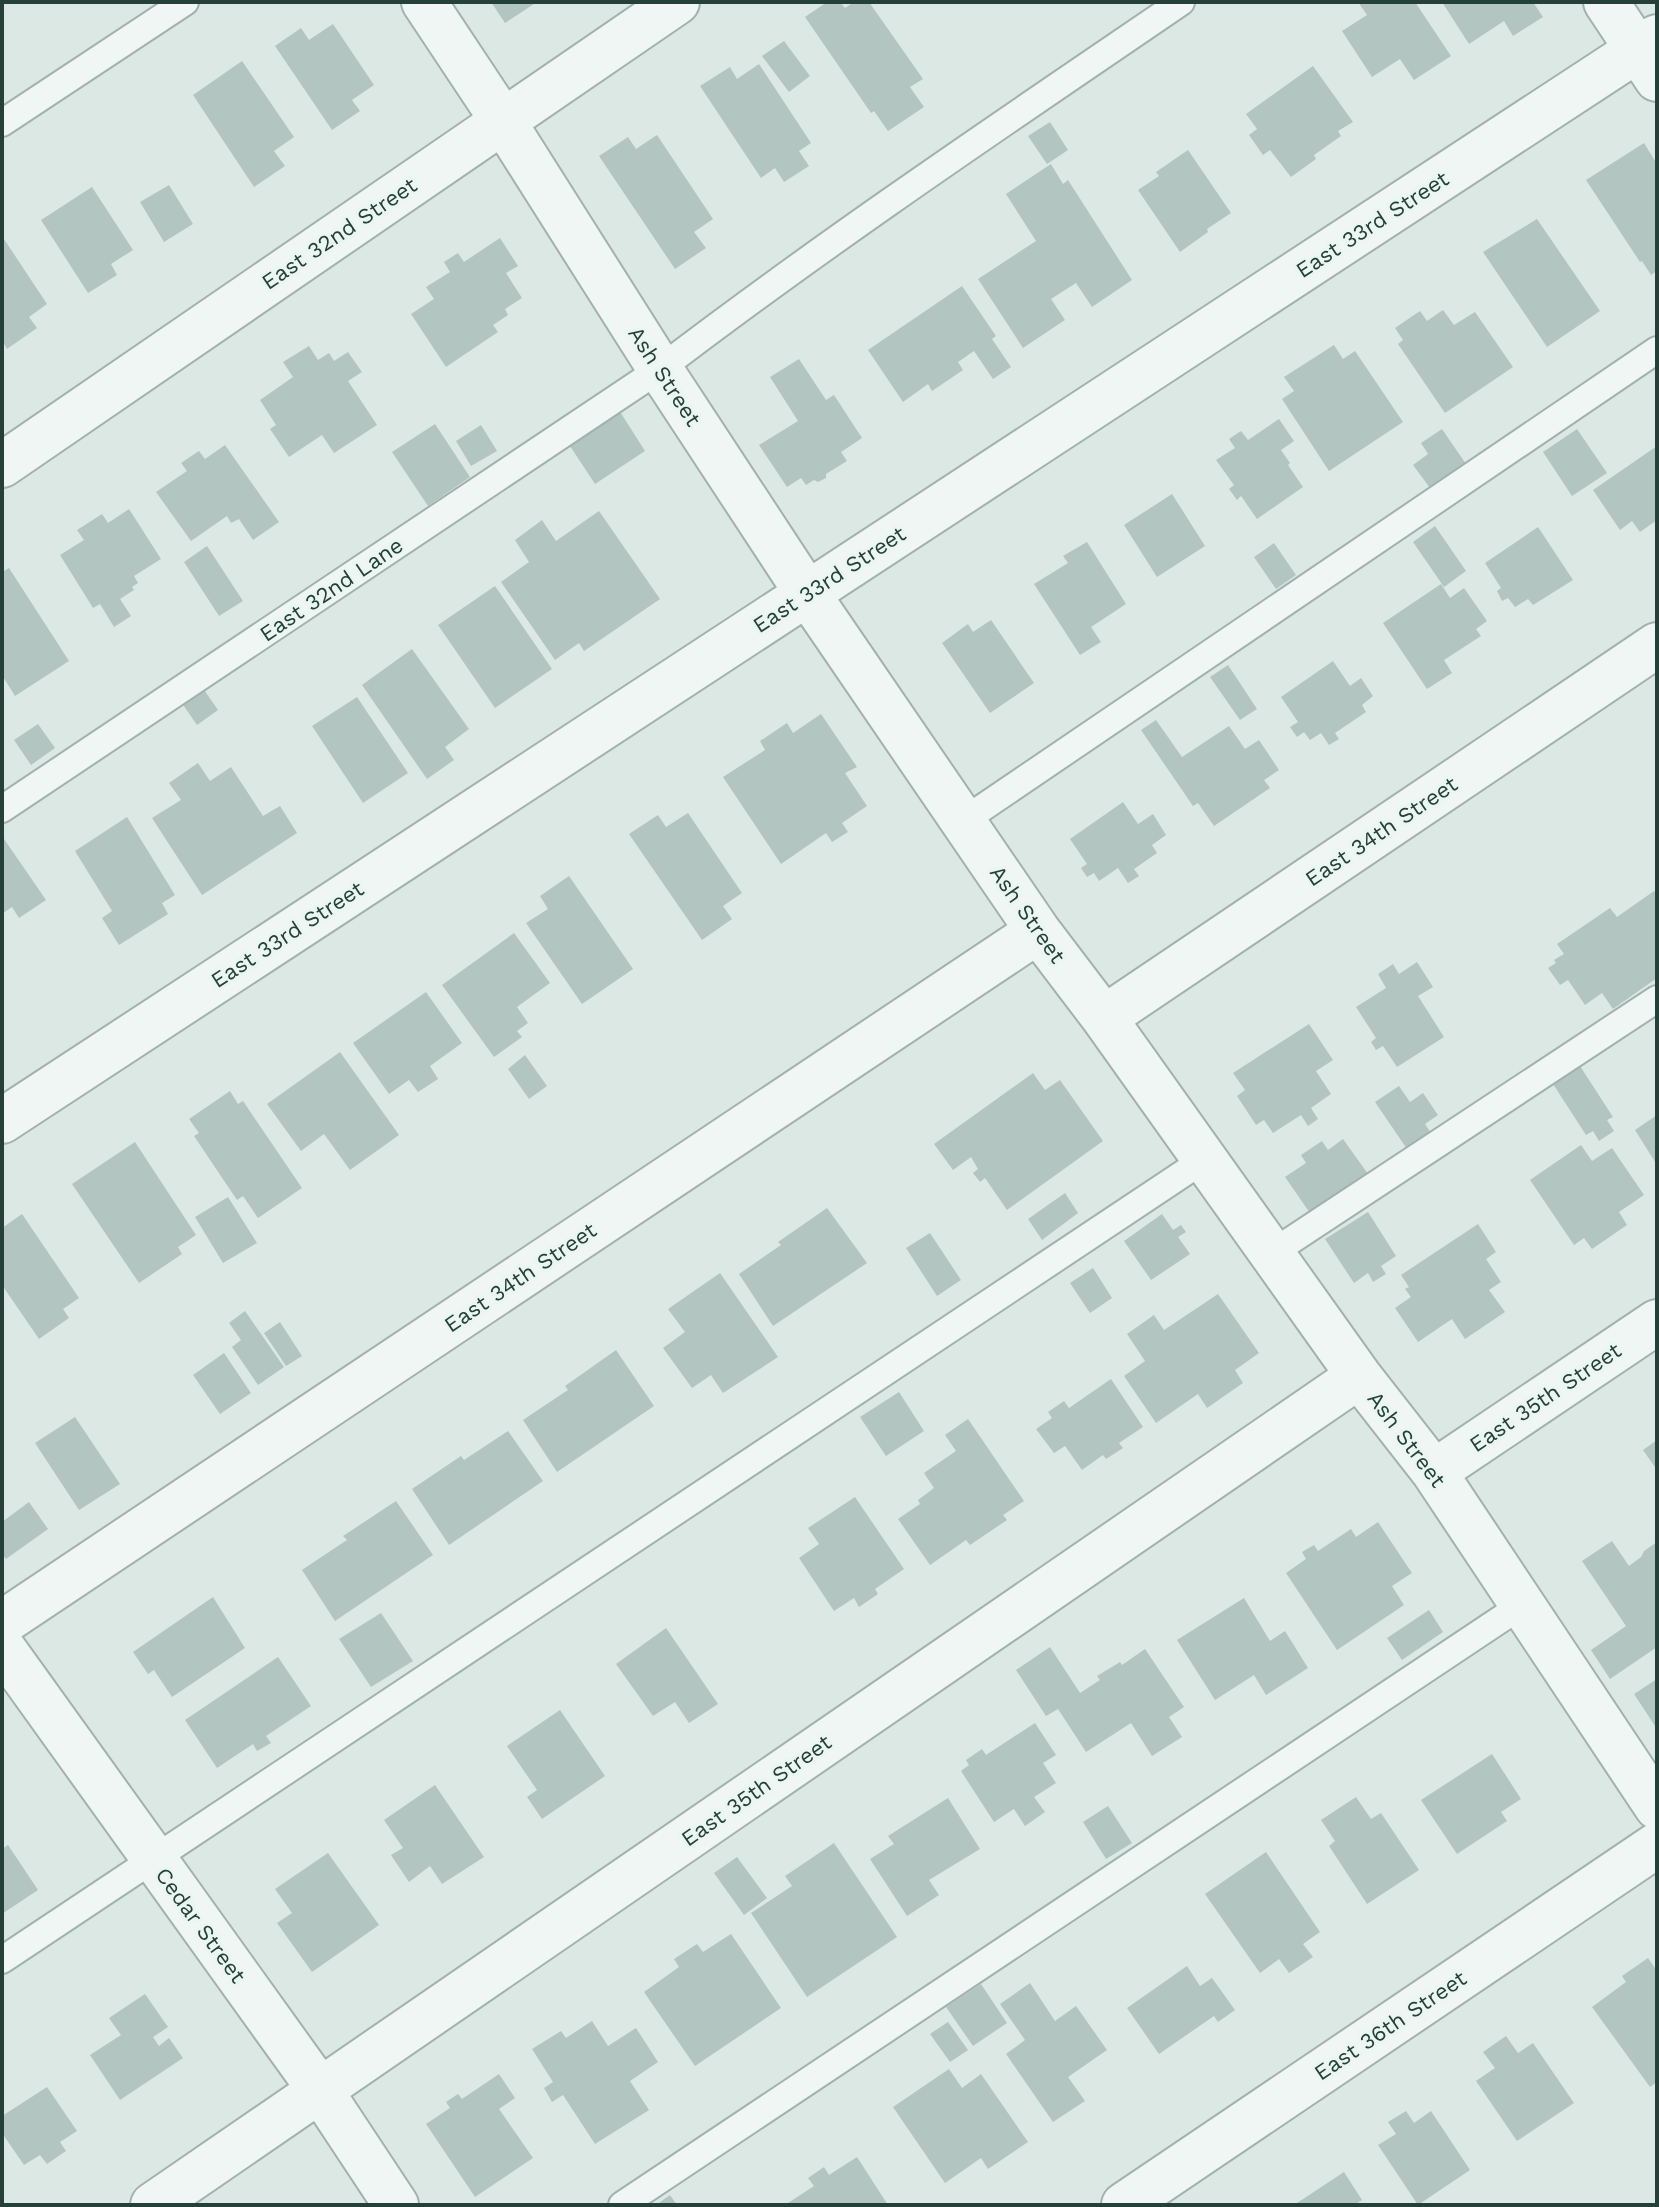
<svg xmlns="http://www.w3.org/2000/svg" width="1659" height="2207" viewBox="0 0 1659 2207" font-family="'Work Sans',sans-serif">
  <style>
    .building { fill: #b3c5c0 }
    .lines { fill: none; stroke-linecap: round; stroke-linejoin: round }
    .service-casing { stroke: #a1b2ad; stroke-width: 30 }
    .minor-casing { stroke: #a1b2ad; stroke-width: 48 }
    .service { stroke: #eff6f4; stroke-width: 26 }
    .minor { stroke: #eff6f4; stroke-width: 44 }
    .labels { text-anchor: middle; stroke-width: 7; stroke-linejoin: round; paint-order: stroke }
    .street-label { font-size: 22px; fill: #244038; stroke: #ebf6f2 }
  </style>
  <rect width="100%" height="100%" fill="#dce8e4"/>
  <path class="building" d="M491,2H533L534,4L505,23Z
    M827,2H840L845,8L854,2H869L923,79L910,87L924,107L888,131L874,111L871,113L805,17Z
    M1358,2H1415L1451,56L1414,80L1400,59L1372,77L1342,31L1367,15Z
    M1442,2H1533L1543,17L1513,36L1504,21L1469,44Z
    M333,24L374,85L352,100L360,111L332,130L275,46L301,28L309,40Z
    M784,41L810,76L789,92L762,56Z
    M242,61L294,137L274,151L285,166L254,187L193,95Z
    M759,64L811,143L799,151L809,166L784,182L775,168L761,178L700,86L730,67L737,79Z
    M1313,66L1353,122L1338,131L1341,136L1314,155L1316,159L1291,177L1270,150L1263,155L1249,135L1257,129L1246,114Z
    M1050,122L1068,150L1047,164L1028,136Z
    M657,135L713,219L694,232L706,248L675,269L599,156L628,137L636,149Z
    M1644,143L1657,164V271L1651,275L1642,261L1640,262L1586,180Z
    M1188,150L1231,213L1207,229L1208,232L1180,252L1138,190L1159,176L1156,172Z
    M1051,164L1063,184L1068,180L1132,280L1092,307L1076,283L1051,299L1065,320L1023,348L978,279L1036,241L1006,194Z
    M169,185L193,224L164,242L140,202Z
    M92,187L133,250L111,264L117,275L88,293L41,220Z
    M1537,219L1600,311L1547,347L1483,252Z
    M2,236L47,304L29,317L37,328L7,349L2,340Z
    M500,238L518,266L506,273L522,298L505,309L508,315L493,325L498,332L446,367L411,314L434,299L426,287L450,272L444,262L458,253L464,262Z
    M962,286L996,336L992,339L1011,367L993,379L974,351L958,362L963,370L932,391L928,384L903,402L868,350Z
    M1443,310L1454,325L1475,312L1513,367L1445,413L1398,344L1403,340L1395,328L1420,311L1427,321Z
    M1334,345L1343,359L1355,351L1403,422L1329,471L1282,399L1294,391L1284,377Z
    M309,346L318,360L329,353L334,361L348,352L362,372L348,381L377,425L334,453L322,435L289,457L270,429L276,425L260,400L293,377L283,362Z
    M799,359L826,400L834,395L862,438L841,452L847,461L826,474V478L818,482L814,480L806,485L801,478L787,487L759,445L798,421L770,377Z
    M617,407L645,451L595,484L566,440Z
    M1279,419L1294,441L1281,450L1290,463L1288,465L1303,487L1257,519L1241,496L1237,500L1229,489L1234,485L1216,460L1235,448L1229,439L1241,431L1248,440Z
    M435,424L470,477L428,506L392,452Z
    M481,425L497,451L471,466L456,441Z
    M1442,429L1466,464L1430,488L1413,465L1428,454L1421,443Z
    M1577,429L1607,473L1572,496L1543,452Z
    M225,445L279,522L253,540L239,519L231,523L227,516L191,541L156,492L187,471L181,463L199,451L205,459Z
    M1657,446V520L1640,532L1632,521L1620,530L1593,490Z
    M1172,494L1205,546L1157,577L1124,525Z
    M129,509L161,559L134,576L138,583L132,587L134,590L120,599L131,616L114,627L100,604L93,608L60,555L84,540L77,530L102,514L108,523Z
    M599,511L660,599L584,651L579,643L555,660L501,582L529,562L515,540L542,520L556,541Z
    M1435,526L1466,571L1444,587L1413,542Z
    M1538,527L1573,580L1533,605L1528,599L1515,607L1508,598L1502,601L1497,591L1501,588L1485,563Z
    M1087,542L1126,604L1091,627L1101,642L1080,655L1034,584L1068,563L1063,556Z
    M1274,543L1296,575L1276,589L1254,557Z
    M207,546L243,601L219,616L184,562Z
    M9,568L69,661L15,696L2,675V572Z
    M1441,584L1450,598L1464,588L1487,621L1476,629L1481,636L1444,660L1452,673L1427,689L1383,623Z
    M495,586L552,669L495,708L438,625Z
    M991,620L1034,683L990,713L942,643L968,624L973,632Z
    M412,649L469,729L445,747L454,760L427,779L362,685Z
    M1333,661L1350,686L1361,678L1373,696L1362,705L1366,712L1335,733L1339,739L1329,745L1321,733L1310,740L1304,732L1297,737L1290,727L1298,722L1281,697Z
    M1228,665L1257,709L1240,720L1210,677Z
    M200,684L218,710L197,725L179,699Z
    M357,697L408,773L363,803L312,726Z
    M821,714L857,767L845,773L867,806L842,823L848,832L832,842L826,833L781,864L723,777L765,750L760,741L787,723L793,733Z
    M1156,720L1182,757L1229,726L1245,749L1259,740L1279,770L1264,780L1270,788L1214,826L1198,803L1193,806L1141,730Z
    M38,724L55,748L31,765L14,740Z
    M198,763L210,781L231,767L263,816L280,806L297,833L202,895L152,818L181,800L169,783Z
    M1123,802L1138,824L1153,814L1166,835L1152,845L1157,853L1134,869L1139,876L1128,883L1118,868L1099,881L1094,873L1087,877L1081,868L1087,864L1070,839Z
    M688,813L742,893L723,906L732,919L702,940L629,834L658,815L666,827Z
    M127,817L175,895L162,903L168,914L119,945L102,918L112,911L75,851Z
    M2,836L46,900L19,918L12,907L2,914Z
    M569,876L633,969L582,1004L526,923L548,909L540,896Z
    M1654,891L1657,895V978L1613,1009L1602,993L1585,1005L1568,980L1560,985L1548,968L1556,963L1554,960L1564,954L1557,944L1610,908L1617,917Z
    M514,933L550,983L517,1007L528,1023L517,1031L522,1037L494,1057L442,985Z
    M1417,962L1433,987L1418,996L1444,1037L1397,1067L1383,1046L1376,1050L1371,1042L1376,1038L1356,1007L1386,988L1378,974L1393,964L1399,974Z
    M426,992L462,1043L430,1066L438,1079L418,1092L409,1080L389,1094L353,1043Z
    M1309,1024L1333,1060L1316,1071L1331,1094L1311,1108L1318,1119L1308,1126L1301,1115L1273,1133L1264,1120L1256,1125L1237,1096L1245,1090L1233,1073Z
    M340,1052L399,1135L350,1170L324,1134L301,1151L267,1104Z
    M525,1055L547,1086L529,1099L508,1069Z
    M1580,1066L1613,1117L1607,1120L1614,1131L1599,1141L1593,1131L1586,1135L1553,1084Z
    M1033,1073L1045,1090L1060,1080L1103,1141L1007,1210L985,1178L980,1182L973,1173L978,1169L971,1157L953,1170L934,1144Z
    M1399,1086L1410,1102L1423,1093L1438,1115L1425,1124L1431,1133L1407,1149L1375,1102Z
    M230,1091L238,1104L243,1101L302,1188L258,1218L243,1196L237,1200L194,1136L199,1133L189,1119Z
    M1657,1115V1165L1635,1130Z
    M1343,1139L1368,1174L1310,1213L1285,1177L1306,1163L1301,1155L1322,1141L1328,1150Z
    M135,1142L196,1235L178,1247L182,1254L139,1283L72,1184Z
    M1581,1145L1592,1161L1612,1148L1644,1195L1619,1212L1627,1225L1592,1249L1584,1238L1574,1245L1530,1180Z
    M1065,1193L1078,1213L1042,1240L1028,1219Z
    M228,1197L257,1243L223,1263L195,1217Z
    M827,1208L867,1263L773,1326L739,1274L781,1245L778,1242Z
    M1368,1212L1396,1256L1381,1266L1386,1274L1373,1282L1368,1273L1354,1283L1325,1239Z
    M22,1214L79,1298L63,1309L69,1318L39,1339L2,1285V1228Z
    M1162,1214L1173,1230L1181,1225L1186,1232L1178,1237L1190,1254L1151,1280L1124,1241Z
    M1478,1224L1496,1252L1486,1259L1501,1282L1489,1290L1505,1312L1465,1339L1452,1319L1418,1342L1395,1308L1411,1297L1405,1289L1409,1287L1401,1275Z
    M930,1233L961,1280L937,1296L906,1248Z
    M1093,1268L1112,1298L1090,1313L1070,1283Z
    M720,1273L778,1357L723,1393L711,1375L692,1388L663,1348L685,1332L668,1309Z
    M1218,1294L1259,1353L1235,1370L1243,1383L1207,1408L1198,1394L1156,1423L1124,1376L1145,1361L1127,1334L1154,1315L1164,1330Z
    M245,1311L284,1367L258,1385L232,1347L241,1340L229,1323Z
    M280,1322L302,1356L286,1366L264,1333Z
    M616,1350L654,1406L557,1472L523,1420L568,1390L565,1386Z
    M224,1353L251,1393L220,1414L193,1375Z
    M1111,1379L1143,1427L1119,1443L1123,1448L1106,1459L1103,1455L1082,1470L1065,1446L1054,1453L1036,1429L1052,1418L1048,1412L1064,1401L1069,1408Z
    M899,1392L924,1431L886,1456L860,1417Z
    M75,1417L120,1484L79,1510L35,1443Z
    M968,1419L1024,1501L1003,1515L1007,1520L970,1545L966,1540L930,1565L898,1519L920,1504L918,1500L934,1488L924,1473L956,1451L945,1435Z
    M508,1431L543,1481L449,1545L412,1489L461,1456L464,1460Z
    M1657,1440V1470L1643,1450Z
    M855,1497L904,1569L875,1589L878,1594L859,1607L854,1598L834,1611L799,1558L819,1544L808,1528Z
    M396,1501L433,1555L335,1621L302,1570L347,1540L343,1536Z
    M29,1502L48,1529L6,1559L2,1554V1522Z
    M1378,1522L1412,1573L1392,1586L1404,1605L1337,1650L1286,1573L1306,1559L1302,1552L1314,1545L1318,1551L1351,1529L1356,1537Z
    M1612,1541L1629,1566L1641,1557L1644,1551L1657,1542V1647L1610,1679L1591,1650L1626,1626L1582,1561Z
    M213,1597L245,1648L172,1697L154,1670L148,1674L133,1652Z
    M1244,1598L1270,1641L1285,1631L1308,1668L1266,1695L1254,1675L1215,1700L1177,1640Z
    M1429,1610L1443,1632L1402,1660L1387,1638Z
    M381,1613L413,1661L371,1687L339,1639Z
    M666,1628L718,1704L689,1723L675,1702L653,1716L616,1664Z
    M1050,1647L1080,1693L1100,1680L1097,1676L1120,1662L1122,1665L1145,1649L1184,1707L1169,1717L1182,1737L1152,1756L1131,1723L1086,1752L1058,1709L1046,1716L1016,1670Z
    M278,1657L311,1706L266,1736L271,1743L257,1751L253,1744L217,1768L185,1720Z
    M1657,1679V1729L1634,1694Z
    M560,1710L605,1776L542,1819L527,1797L537,1790L507,1746Z
    M1035,1723L1056,1755L1043,1763L1056,1783L1034,1797L1045,1812L1025,1826L1014,1809L994,1822L961,1771L969,1765L966,1760L982,1749L986,1755Z
    M1492,1754L1521,1799L1501,1812L1507,1821L1457,1854L1421,1800Z
    M435,1785L484,1857L442,1884L430,1866L409,1882L391,1855L403,1848L384,1820Z
    M1356,1797L1371,1819L1381,1813L1419,1870L1367,1904L1329,1846L1335,1841L1321,1820Z
    M948,1798L980,1849L929,1880L939,1895L907,1916L870,1859L894,1844L888,1836Z
    M1108,1806L1132,1843L1106,1859L1083,1822Z
    M834,1843L897,1937L807,1997L751,1913L792,1886L785,1876Z
    M8,1845L38,1890L2,1914V1849Z
    M1266,1852L1320,1932L1303,1944L1313,1957L1289,1973L1279,1959L1260,1973L1205,1894Z
    M328,1853L379,1925L312,1972L277,1923L292,1913L275,1889Z
    M737,1857L767,1898L744,1915L714,1873Z
    M731,1934L781,2008L695,2066L644,1992L679,1967L674,1959L697,1944L703,1952Z
    M1648,1958L1657,1971V2082L1650,2087L1592,2007L1626,1982L1622,1976Z
    M1187,1966L1200,1986L1212,1978L1235,2010L1218,2022L1214,2016L1159,2054L1127,2008Z
    M1030,1983L1055,2021L1076,2006L1107,2050L1068,2077L1085,2101L1053,2122L1006,2054L1025,2040L1000,2004Z
    M981,1984L1007,2023L973,2046L946,2007Z
    M145,1994L168,2027L153,2037L159,2046L169,2038L183,2058L120,2100L90,2055L121,2035L109,2018Z
    M592,2021L608,2046L636,2028L658,2062L630,2081L649,2110L595,2144L563,2095L552,2102L544,2088L553,2082L532,2049L561,2031L566,2038Z
    M948,2022L968,2050L950,2062L930,2034Z
    M1506,2036L1518,2053L1533,2043L1574,2103L1517,2141L1476,2081L1495,2068L1483,2052Z
    M949,2069L962,2088L981,2074L1028,2142L988,2169L981,2158L945,2183L893,2107Z
    M499,2074L515,2098L499,2109L533,2158L475,2197L426,2124L450,2108L446,2102L458,2094L462,2099Z
    M47,2087L77,2131L60,2142L66,2151L47,2164L40,2155L24,2165L2,2133V2116Z
    M1406,2111L1414,2123L1431,2111L1470,2170L1418,2205L1378,2145L1396,2134L1388,2122Z
    M857,2157L888,2205H785L814,2186L808,2178L824,2167L829,2175Z
    M1344,2172L1362,2200L1354,2205H1294Z
    M670,2195L677,2205H656Z"/>
  <g class="lines">
    <g class="service-casing">
      <path id="service" d="M2,123L185,2
        M2,809L660,369C829,240 1005,122 1181,2
        M963,821L1657,350
        M1272,1253L1657,999
        M2,1960L1205,1159
        M622,2205L1522,1605"/>
    </g>
    <g class="minor-casing">
      <path id="minor" d="M424,2L503,121L660,369L807,593L1038,931L1104,1018L1359,1376L1434,1472L1657,1807
        M1606,2L1657,79
        M2,465L677,2
        M1104,1018L1657,645
        M2,1121L1657,37
        M1434,1472L1657,1322
        M2,1623L1038,931
        M2,1647L320,2090L396,2205
        M153,2205L1359,1376
        M1124,2205L1657,1845"/>
    </g>
    <use href="#service" class="service"/>
    <use href="#minor" class="minor"/>
  </g>
  <g class="labels">
    <g class="street-label">
      <text transform="translate(1372 224) rotate(-33)" y="8">East 33rd Street</text>
      <text transform="translate(339 233) rotate(-34)" y="8">East 32nd Street</text>
      <text transform="translate(665 376) rotate(57)" y="8">Ash Street</text>
      <text transform="translate(829 579) rotate(-33)" y="8">East 33rd Street</text>
      <text transform="translate(331 589) rotate(-34)" y="8">East 32nd Lane</text>
      <text transform="translate(1381 831) rotate(-34)" y="8">East 34th Street</text>
      <text transform="translate(1028 914) rotate(55)" y="8">Ash Street</text>
      <text transform="translate(287 934) rotate(-33)" y="8">East 33rd Street</text>
      <text transform="translate(520 1277) rotate(-34)" y="8">East 34th Street</text>
      <text transform="translate(1545 1397) rotate(-34)" y="8">East 35th Street</text>
      <text transform="translate(1407 1439) rotate(53)" y="8">Ash Street</text>
      <text transform="translate(756 1790) rotate(-35)" y="8">East 35th Street</text>
      <text transform="translate(201 1925) rotate(54)" y="8">Cedar Street</text>
      <text transform="translate(1390 2025) rotate(-34)" y="8">East 36th Street</text>
    </g>
  </g>
  <rect width="1659" height="2207" fill="none" stroke="#244038" stroke-width="8"/>
</svg>
